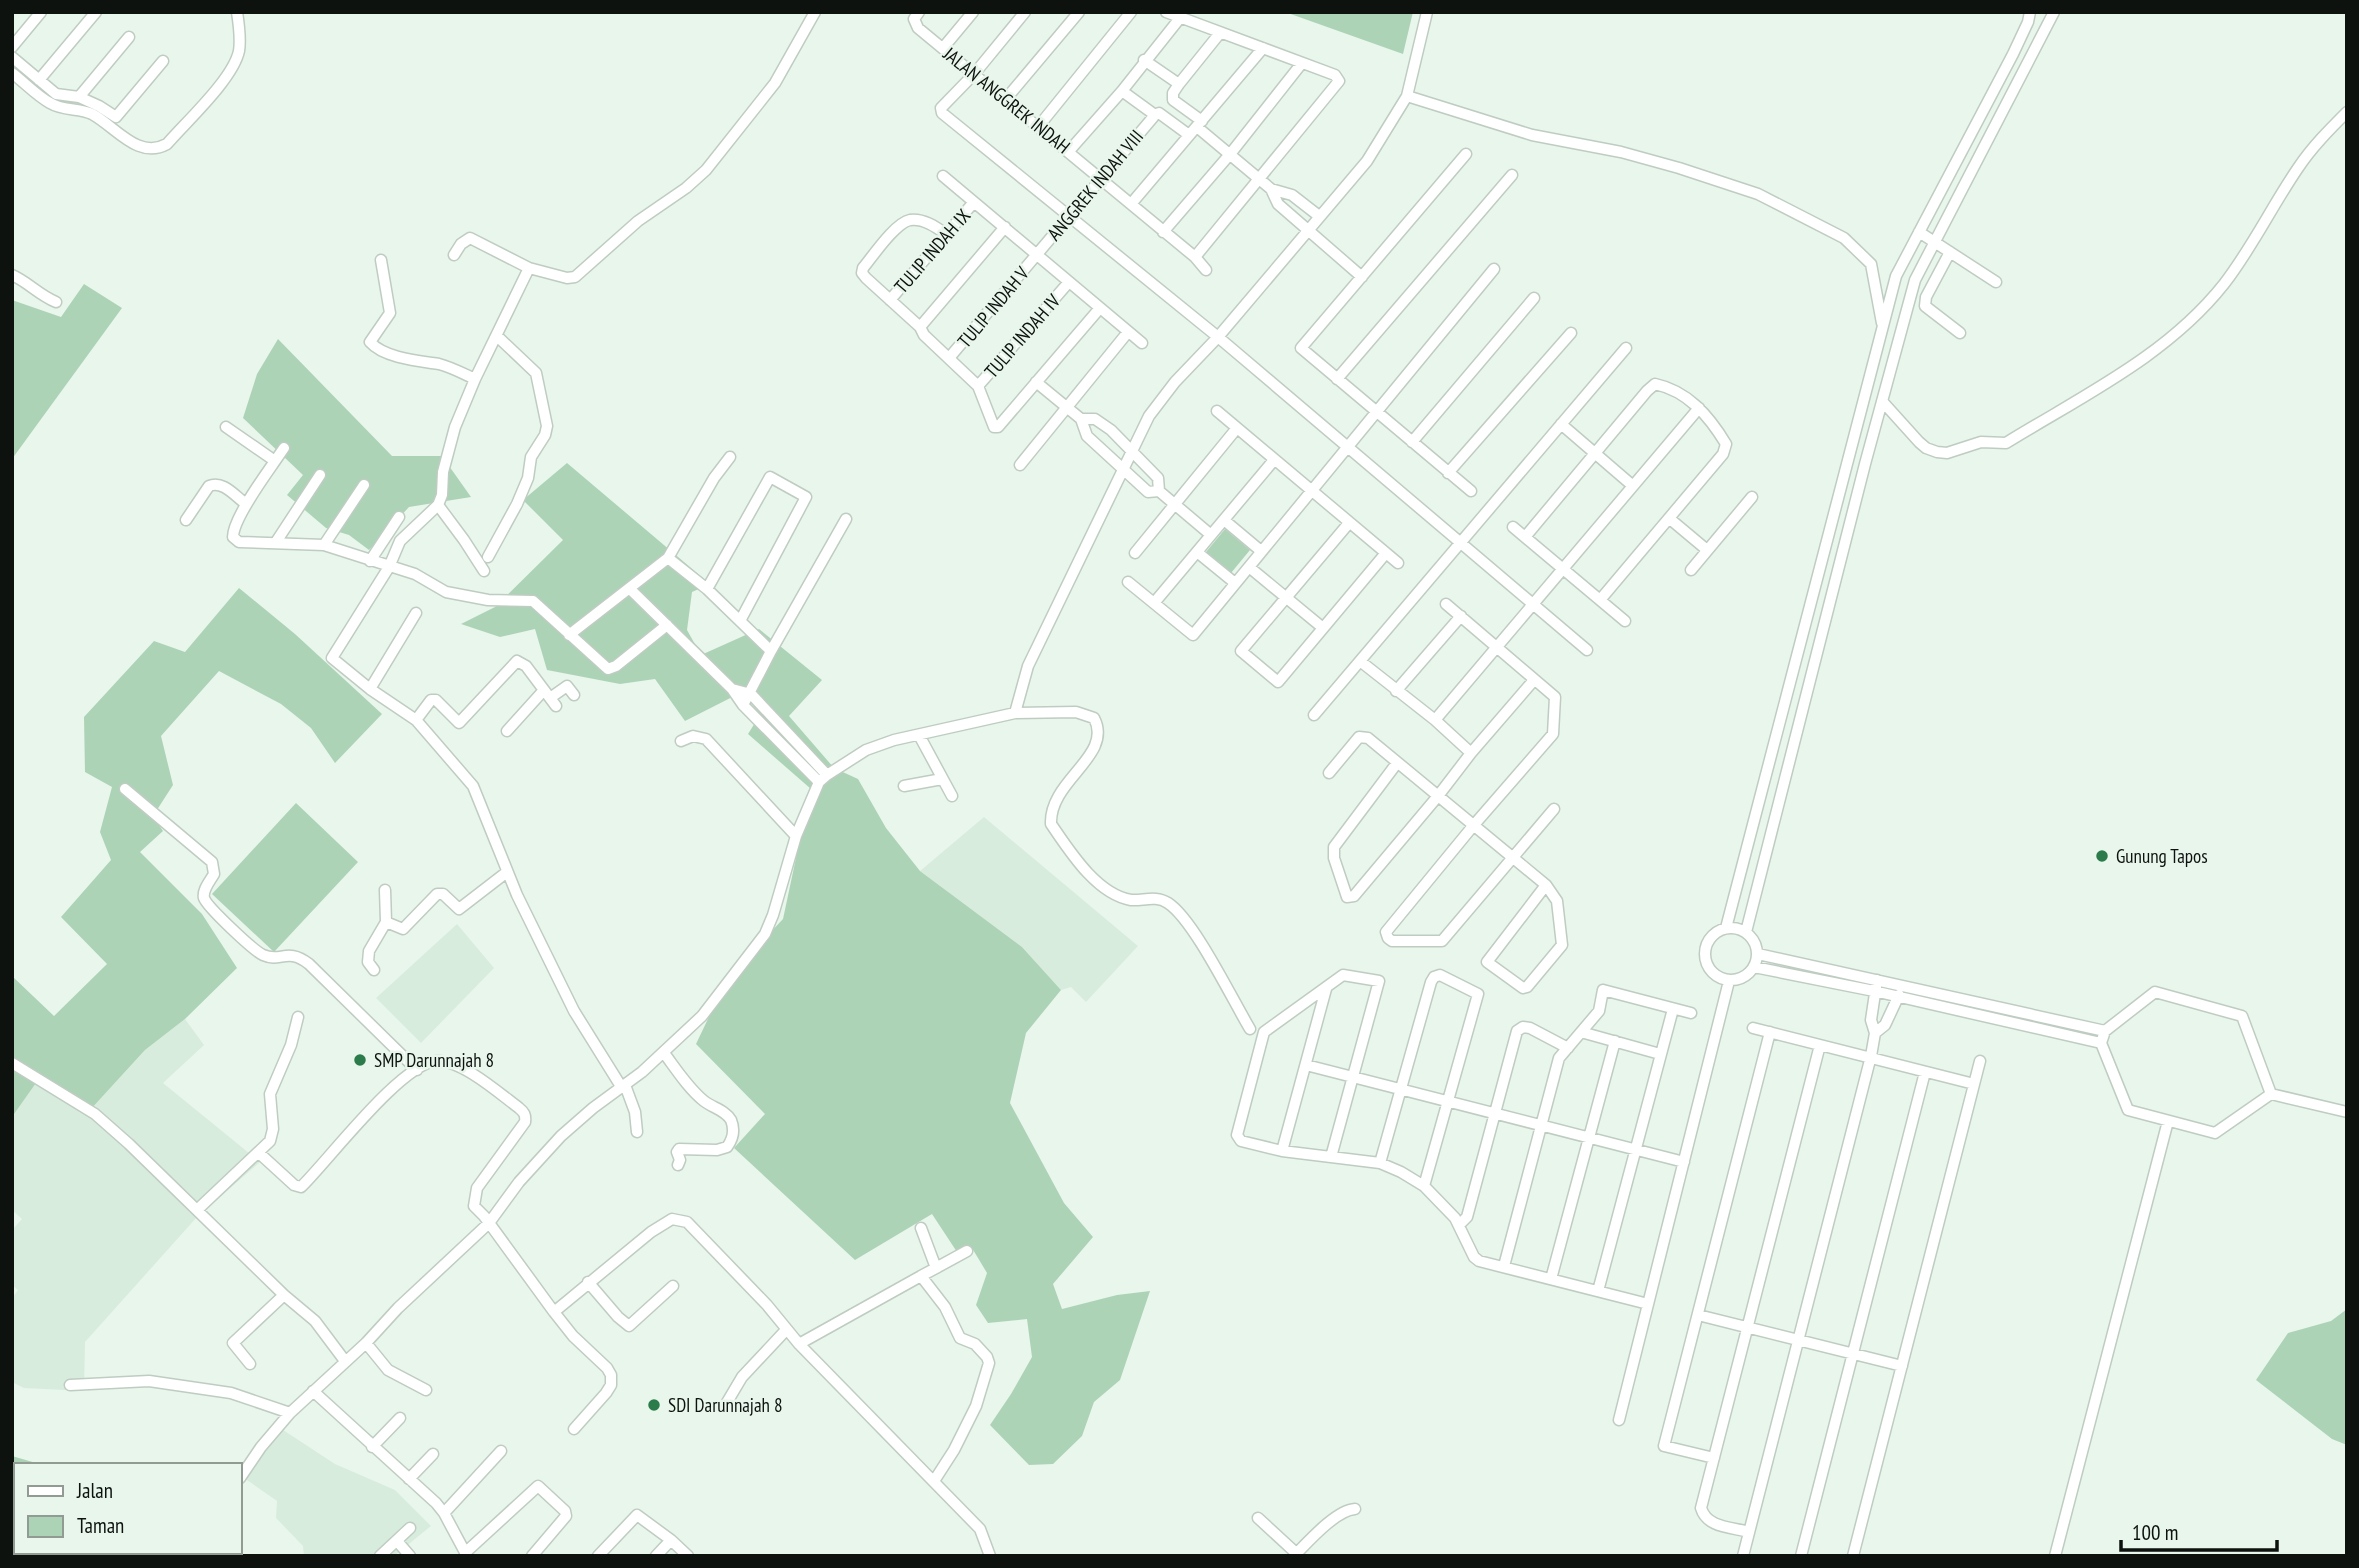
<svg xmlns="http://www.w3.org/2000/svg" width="2359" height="1568" viewBox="0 0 2359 1568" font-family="'PT Sans Narrow',sans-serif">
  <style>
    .built { fill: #d8ecdd }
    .green { fill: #add3b7 }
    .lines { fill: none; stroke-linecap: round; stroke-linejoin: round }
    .minor-casing { stroke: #bfccc2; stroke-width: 13 }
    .minor { stroke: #fff; stroke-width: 10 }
    .poi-dot { fill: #2b7b4b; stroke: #e9f6ec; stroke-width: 2.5 }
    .labels { text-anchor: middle; stroke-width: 5; stroke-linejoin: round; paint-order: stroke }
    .street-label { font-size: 19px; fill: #0e120f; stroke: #e9f6ec }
    .poi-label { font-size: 19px; fill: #0e120f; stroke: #e9f6ec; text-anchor: start }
  </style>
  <rect width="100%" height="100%" fill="#e9f6ec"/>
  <path class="built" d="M984,817L1138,946L1086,1002L1071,987L1061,990L1022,947L920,871Z
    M457,924L494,968L421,1043L376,998Z
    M185,1019L204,1045L163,1083L260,1162L197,1217L85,1342L84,1391L24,1388L12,1382V1298L18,1290L12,1285V1230L22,1219L12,1210V1117L36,1083L91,1109L145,1050Z
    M277,1426L335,1464L395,1490L431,1526L394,1556H304L303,1546L276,1518L277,1501L244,1478Z"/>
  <path class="green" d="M1285,12H1413L1403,54Z
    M84,284L122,308L12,459V300L61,317Z
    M278,339L392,456H442L471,497L409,507L369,550L349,535L326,528L287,495L303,475L243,418L257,374Z
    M567,463L710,584L692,592L687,630L701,655L759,629L822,680L789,716L834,768L858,779L886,828L920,871L1022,947L1061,990L1026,1033L1010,1103L1064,1203L1093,1237L1053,1284L1062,1309L1117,1295L1150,1291L1120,1380L1094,1402L1082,1436L1053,1464L1029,1465L990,1425L1011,1394L1032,1357L1027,1319L988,1323L976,1305L987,1273L972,1248L957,1252L932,1214L855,1260L734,1148L765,1114L696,1044L728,977L783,919L803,825L819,796L748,734L765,707L752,687L685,721L655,679L620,684L547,670L535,629L500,637L461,624L495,607L563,540L523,500Z
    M1225,529L1250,550L1231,573L1206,552Z
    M239,588L295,634L382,714L335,763L311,728L281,704L219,671L161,736L173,785L153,816L163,831L140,852L202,914L237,968L185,1019L145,1050L91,1109L36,1083L12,1117V976L54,1016L107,964L61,917L111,860L100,832L112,787L85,772L84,717L154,641L185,652Z
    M296,803L358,862L274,952L212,894Z
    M2347,1309V1445L2332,1439L2256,1380L2288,1333L2331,1321Z
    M12,1456L43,1465H16V1493L12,1491Z"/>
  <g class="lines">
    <g class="minor-casing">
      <path id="minor" d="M919,12L914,19L918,28L1195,257L1206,270
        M1025,12L975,73L941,108L942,113L1218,337L1587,650
        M1166,12L1335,75L1339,81L1195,257
        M12,47L41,12
        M943,48L973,12
        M12,57L56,94L79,97L99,106L116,117L163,61
        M1144,60L1179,84L1173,93V100L1202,121
        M12,73C24,82 37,96 50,103C63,111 79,108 92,114C116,127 138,160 167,144C187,121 233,79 239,51C241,39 239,25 237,12
        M39,80L96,12
        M1179,84L1220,33
        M1122,91L1155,115L1159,113L1189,135
        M1407,96L1532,135L1621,152L1679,168L1758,194L1844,238L1871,264L1882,323
        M79,97L129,37
        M1005,100L1079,12
        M1038,127L1131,12
        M1197,127L1271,189L1278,204L1362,277
        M1069,151L1122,91L1180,18
        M1466,154L1301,348L1471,491
        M943,176L1142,343
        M1271,189L1292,195L1319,216
        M1131,204L1263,48
        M1163,232L1231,153L1302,63
        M1919,232L1996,282
        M1950,252L1926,297L1925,306L1960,333
        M454,255L461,244L470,238L529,268
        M381,260L390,313L370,342C384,358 419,361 439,364C451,367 464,374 475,379
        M12,275C28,282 39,295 56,302
        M1069,282L978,386L994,427H998L1100,308
        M890,300L974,202
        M920,327L866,278L862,273L863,268C873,256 895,223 910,220C923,218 936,227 946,234
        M949,358L1155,115
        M1337,379L1512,175
        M1036,382L1081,419H1095L1111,430L1158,478L1159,491
        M978,386L924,335L920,327L1005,227
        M1882,401L1919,442L1926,448L1937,452L1947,453L1981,442L2006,443C2082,396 2167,356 2224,284C2252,248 2272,206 2298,168C2312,147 2329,130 2347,112
        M1217,411L1398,563
        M1081,419L1087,436L1148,492L1159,491L1211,535
        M1561,424L1633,486
        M226,427L275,461L284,448
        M1412,442L1534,298
        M730,457L714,478L668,558L707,589L771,651
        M275,461C264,477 233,519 233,537L239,542L324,545L415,574L446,592L488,600L533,601L608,669L616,666L667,625
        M1020,465L1128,332
        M1448,473L1571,333
        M438,505L464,540L484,571
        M1670,519L1707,550
        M186,520L209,486C223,480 235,496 246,504
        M1224,520L1261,551
        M1349,523L1241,651L1278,682L1386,553
        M1513,527L1625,621
        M1525,537L1647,391L1655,384C1688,391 1709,416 1726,444L1723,454L1600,600
        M276,542L320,475
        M324,545L364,485
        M1197,552L1235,583
        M1135,553L1237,428
        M488,557L517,504L528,478L531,457L545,435L547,426L536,373L498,337
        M370,561L399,517
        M1249,567L1323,628
        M1691,570L1752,497
        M1128,582L1193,635L1494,269
        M630,589L732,689L743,705L819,782
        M707,589L770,477L806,497L740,621
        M1154,603L1274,460
        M1446,604L1555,697L1553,734L1473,826L1386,932L1388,938L1392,941H1442L1554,809
        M569,635L668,558
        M1360,661L1435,720L1471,753
        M370,689L416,613
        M732,689L751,694L827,775
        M1396,691L1461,616
        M550,698L567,686L574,695
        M743,705L771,651L846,519
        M1015,713L1076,712L1094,718C1114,756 1049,780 1051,824C1069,850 1096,894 1131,900C1143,901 1156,895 1168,903C1194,920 1232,999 1250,1029
        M1314,715L1626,348
        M416,720L431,700H436L459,723L517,661L526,666L556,706
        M1435,720L1699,408
        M507,731L544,690
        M919,735L952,796
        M681,741L693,736L706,739L796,836
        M1397,763L1334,847V858L1347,897L1354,896L1438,796L1471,753L1534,680
        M1329,773L1359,737L1368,738L1546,885L1557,901L1562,945L1527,987L1523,988L1487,962L1546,885
        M904,786L942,779
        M125,789L212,862L214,874C210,881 202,890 204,898C207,907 254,951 263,955C281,963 287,947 309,964L417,1070
        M385,890L386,922L403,929L437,894H443L459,909L507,872
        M1705 954a26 26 0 1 1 52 0a26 26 0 1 1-52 0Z
        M1726,928L1896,276L2013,54L2028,22L2030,12
        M1746,932L1865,464L1915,280L2054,12
        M1758,954L2105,1031
        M1754,967L1874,991L2101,1043
        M374,970L368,962L369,951L386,922
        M2155,992L2242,1016L2271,1094L2215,1133L2128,1110L2101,1043L2105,1031Z
        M1753,1028L1974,1084
        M1581,1032L1660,1054
        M1875,1033L1885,1025L1899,995
        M664,1053C676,1069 688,1088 704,1101C713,1108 725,1110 731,1120C735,1130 733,1139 727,1147L717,1150L679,1149L677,1152L680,1160L678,1165
        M12,1063L95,1114L129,1144L284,1295L315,1321L345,1361
        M1306,1065L1684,1162
        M625,1085L635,1112L637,1132
        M622,1088L574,1011L517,895L473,786L416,720L370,689L332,658L389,567L400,541L438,505L442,495L443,472L455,427L475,379L529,268L567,278L575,277L638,221L686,188L706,170L775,83L815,12
        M2271,1094L2347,1112
        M1282,1151L1326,989
        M259,1153L294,1185L301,1187C328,1161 402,1062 437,1061C462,1060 499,1093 519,1108C524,1112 526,1115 525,1122L477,1188L474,1206L484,1216L554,1312L651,1232L672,1219L687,1222L767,1305L799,1344L980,1529L990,1556
        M1331,1157L1379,981L1343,975L1264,1032L1237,1135L1241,1141L1282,1151L1380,1163L1401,1172L1424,1186L1455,1218L1474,1257L1479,1261L1648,1304
        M1380,1163L1431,982L1434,977L1440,975L1478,994L1424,1186
        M197,1210L270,1141L273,1129L270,1094L291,1045L298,1017
        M1459,1225L1467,1217L1517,1031L1523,1027L1530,1028L1568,1048
        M921,1228L936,1268L921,1276
        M1504,1266L1559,1058L1599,1011L1603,990L1691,1013
        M936,1268L967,1251
        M1551,1279L1615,1041
        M588,1282L618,1317L629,1326L673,1286
        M1598,1291L1673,1009
        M554,1312L573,1336L607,1368L611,1375V1385L606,1393L574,1429
        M1698,1315L1902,1366
        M366,1343L388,1370L426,1390
        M799,1344L921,1276L945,1307L960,1338L975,1344L987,1357L989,1363L976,1406L954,1450L934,1481
        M250,1364L233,1343L284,1295
        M70,1385L149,1381L231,1393L290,1413
        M313,1391L436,1503L444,1513L467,1556
        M726,1404L742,1377L786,1330
        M1619,1420L1729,981
        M372,1447L400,1418
        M1714,1458L1664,1446L1770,1032
        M240,1478L261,1447L290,1413L366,1343L398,1308L489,1223L519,1182L561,1136L593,1108L642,1072L702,1016L765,934L773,915L796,836L819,782L827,775L866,750L894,740L1015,713L1028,666L1149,416L1175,382L1218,337L1367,161L1407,96L1427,12
        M409,1479L433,1454
        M444,1513L501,1451
        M1258,1518L1296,1553
        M1749,1532C1731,1527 1707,1528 1701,1508L1820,1045
        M397,1541L410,1556
        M466,1552L538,1486L565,1511L566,1516L532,1556
        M12,1555L19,1556
        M103,1556L119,1552
        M380,1556L410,1528
        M598,1556L637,1515L671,1540
        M656,1556L671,1540L688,1556
        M1294,1556C1308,1542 1336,1510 1355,1509
        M1743,1556L1871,1056L1875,1033L1871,1020L1877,980
        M1801,1556L1925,1072
        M1853,1556L1980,1061
        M2055,1556L2168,1121"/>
    </g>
    <use href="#minor" class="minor"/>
  </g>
  <g class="poi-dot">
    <circle cx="2102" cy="856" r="7"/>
    <circle cx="360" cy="1060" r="7"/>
    <circle cx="654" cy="1405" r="7"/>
  </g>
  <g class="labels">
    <g class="street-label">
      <text transform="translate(1007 100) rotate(39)" y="7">JALAN ANGGREK INDAH</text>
      <text transform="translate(1095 185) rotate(-50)" y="7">ANGGREK INDAH VIII</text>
      <text transform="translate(932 251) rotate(-49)" y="7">TULIP INDAH IX</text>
      <text transform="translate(993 307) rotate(-50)" y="7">TULIP INDAH V</text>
      <text transform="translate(1022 336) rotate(-49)" y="7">TULIP INDAH IV</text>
    </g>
    <g class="poi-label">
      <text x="2116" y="863">Gunung Tapos</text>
      <text x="374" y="1067">SMP Darunnajah 8</text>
      <text x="668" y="1412">SDI Darunnajah 8</text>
    </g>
  </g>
  <rect width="2359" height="1568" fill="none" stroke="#0e120f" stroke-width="28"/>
  <rect x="14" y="1463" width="228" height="91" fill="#e9f6ec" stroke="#919b94" stroke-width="2"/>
  <rect x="28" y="1486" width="35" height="10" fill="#ffffff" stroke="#919b94" stroke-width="2"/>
  <text x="77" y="1498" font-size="21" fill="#0e120f">Jalan</text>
  <rect x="28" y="1516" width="35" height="21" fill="#add3b7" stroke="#919b94" stroke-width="2"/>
  <text x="77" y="1533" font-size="21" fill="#0e120f">Taman</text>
  <path d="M2121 1540v10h156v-10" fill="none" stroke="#0e120f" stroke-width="3.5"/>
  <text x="2132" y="1540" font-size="21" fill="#0e120f" stroke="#e9f6ec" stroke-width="5" paint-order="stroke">100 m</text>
</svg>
